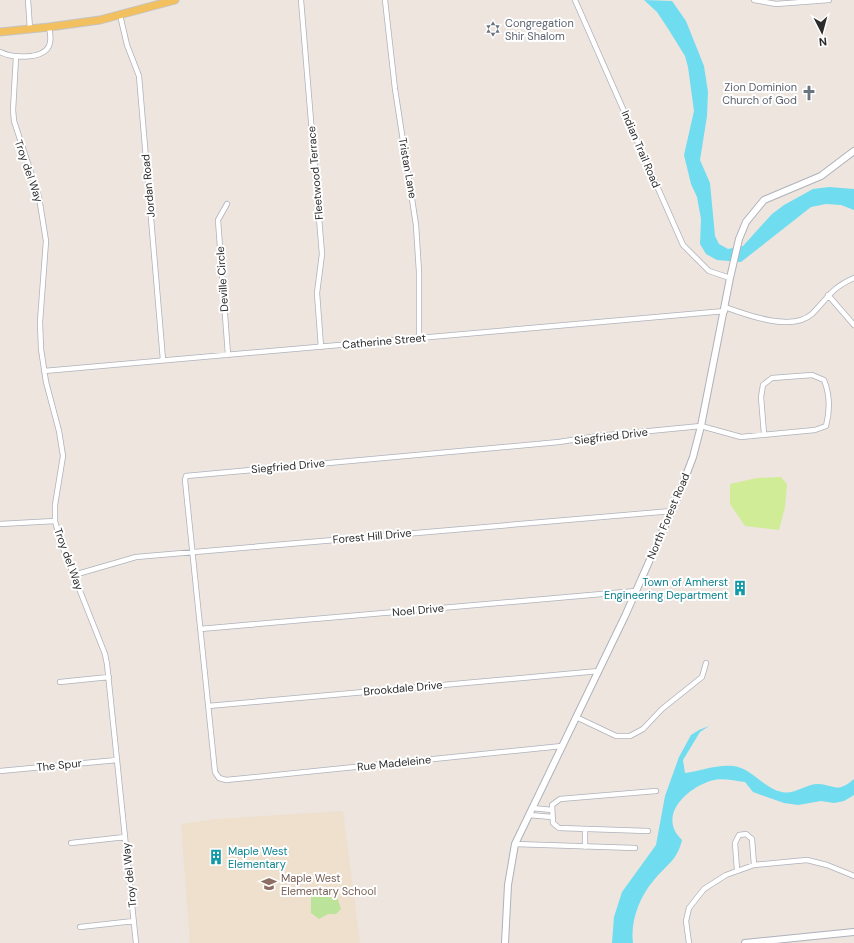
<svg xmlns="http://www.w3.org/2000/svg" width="854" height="943" viewBox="0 0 854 943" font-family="'DM Sans',sans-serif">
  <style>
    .education { fill: #efe0cd }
    .green { fill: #bbe49a }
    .pitch { fill: #d1ec96 }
    .water { fill: #70dcf0 }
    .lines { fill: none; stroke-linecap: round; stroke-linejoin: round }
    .street-casing { stroke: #aeb2bc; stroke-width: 6 }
    .secondary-casing { stroke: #aeb2bc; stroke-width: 8 }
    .primary-casing { stroke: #c4c4c4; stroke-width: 9 }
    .street { stroke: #fff; stroke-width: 4.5 }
    .secondary { stroke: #fff; stroke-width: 6 }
    .primary { stroke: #f2c05e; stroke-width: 7 }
    .labels { text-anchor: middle; stroke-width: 4; stroke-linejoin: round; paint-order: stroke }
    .worship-label { font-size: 11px; fill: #5b616d; stroke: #fff; text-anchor: start }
    .street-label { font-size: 11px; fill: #2c2c2c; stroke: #fff }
    .culture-label { font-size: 11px; fill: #0d838f; stroke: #fff; text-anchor: end }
    .education-label { font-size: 11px; fill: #785e54; stroke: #fff; text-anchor: start }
  </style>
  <rect width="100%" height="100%" fill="#ede5de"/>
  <path class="education" d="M343,811L360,943H190L181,824L216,819Z"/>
  <path class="green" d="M329,891L331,898L337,897L341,909L336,914H328L319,919L311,913V894Z"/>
  <path class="pitch" d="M781,477L787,484L785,507L779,530L745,526L730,504V484L757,478Z"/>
  <path class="water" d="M644,0L672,1L686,21L704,66L708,92L707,116L700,160L710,183L715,236L719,244L728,249L743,246L772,214L784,205L813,189L829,187L854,189V210L841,205L826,204L811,207L741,262L717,260L706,254L700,244L701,219L697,197L691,184L684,155L694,111L688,67L685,56L667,27L657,12Z
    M709,726L700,732L683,760L685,773C700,771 718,764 733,766C752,768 763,788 782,792C794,795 806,784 818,784C836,785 836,794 854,779V795L844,801L834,803L821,801L798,805L784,803L753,792L745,782C734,781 721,777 710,781C686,789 657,816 682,840C677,861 667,864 654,880C640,896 630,921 633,943H612L614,917L622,892L656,845L665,796L679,757L691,735L699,730Z"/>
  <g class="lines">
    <g class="street-casing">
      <path id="street" d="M28,0L30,29
        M301,0L322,254L317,293L321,347
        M385,0L395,89L416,225L419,272V338
        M575,0L683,245L709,271L730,278
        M754,0L776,4L829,0
        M120,15L127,45L139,76L163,360
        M0,52C12,58 42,60 49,46C52,40 50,33 49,27
        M16,57L13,110L14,121L39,197L46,241L40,322L41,349L46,382L59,431L63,456L55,505V521L61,543L105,654L107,664L136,943
        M227,204L218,220L228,355
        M828,295L854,325
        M725,307C747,315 792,332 812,314C828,298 831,288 854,278
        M44,371L725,311
        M0,524L55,521
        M74,575L136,557L672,511
        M200,629L636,591
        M60,682L109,677
        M208,706L599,671
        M576,717L616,736H630L643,729L662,709L702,677L706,663
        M562,746L226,780L219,778L215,772L185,480L186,476L559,442L598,436L701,426L741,437L815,430L826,426C830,411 830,395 824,380L812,375L772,378L763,385L761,397L764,434
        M0,771L117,760
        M532,808L552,810
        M529,815L552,817
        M648,831L559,828L553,823L552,805L560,799L656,791
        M71,843L125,837
        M515,844L635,848
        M585,847V829
        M737,870L735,843L739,835L746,834L752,839L754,865
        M80,927L134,921
        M689,943L686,921L689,908L704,889L726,875L754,865L807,860L827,865L854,876"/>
    </g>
    <g class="secondary-casing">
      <path id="secondary" d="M505,943L508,885L515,844L625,616L679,494L693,457L701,426L730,278L739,239L746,222L764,200L821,176L854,151
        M745,943L854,932"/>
    </g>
    <g class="primary-casing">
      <path id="primary" d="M0,32L49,27L100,20L175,0"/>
    </g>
    <use href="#street" class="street"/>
    <use href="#secondary" class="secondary"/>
    <use href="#primary" class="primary"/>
  </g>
  <defs>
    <g id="synagogue-bare" transform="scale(1.2)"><path d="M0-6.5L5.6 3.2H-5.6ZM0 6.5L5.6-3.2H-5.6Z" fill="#6b7280" stroke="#fff" stroke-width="2.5" paint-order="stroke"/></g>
    <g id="church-bare" transform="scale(1.2)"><path d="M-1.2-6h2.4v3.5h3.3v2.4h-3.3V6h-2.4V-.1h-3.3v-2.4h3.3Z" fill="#6b7280" stroke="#fff" stroke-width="2.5" paint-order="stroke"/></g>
    <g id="building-bare" transform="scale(1.2)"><path d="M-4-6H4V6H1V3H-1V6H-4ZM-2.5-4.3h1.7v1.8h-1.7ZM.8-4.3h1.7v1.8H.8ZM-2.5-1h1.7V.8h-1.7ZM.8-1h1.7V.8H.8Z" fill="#0f9aa8" stroke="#fff" stroke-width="2.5" paint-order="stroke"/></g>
    <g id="school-bare" transform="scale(1.2)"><path d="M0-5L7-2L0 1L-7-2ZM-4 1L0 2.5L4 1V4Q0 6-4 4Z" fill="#8d6e63" stroke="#fff" stroke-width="2.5" paint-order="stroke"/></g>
  </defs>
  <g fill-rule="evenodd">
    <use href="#synagogue-bare" x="493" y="29"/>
    <use href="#church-bare" x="809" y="93"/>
    <use href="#building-bare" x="740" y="588"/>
    <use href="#building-bare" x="216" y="857"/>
    <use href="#school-bare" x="269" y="884"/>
  </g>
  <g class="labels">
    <g class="worship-label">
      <text x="505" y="27">Congregation<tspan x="505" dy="13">Shir Shalom</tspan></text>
      <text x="797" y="91" text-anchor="end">Zion Dominion<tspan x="797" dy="13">Church of God</tspan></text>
    </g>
    <g class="street-label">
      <text transform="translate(641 149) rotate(67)" y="4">Indian Trail Road</text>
      <text transform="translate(408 168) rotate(80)" y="4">Tristan Lane</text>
      <text transform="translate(29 171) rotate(71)" y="4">Troy del Way</text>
      <text transform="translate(315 173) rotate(-95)" y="4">Fleetwood Terrace</text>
      <text transform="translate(148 186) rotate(-95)" y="4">Jordan Road</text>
      <text transform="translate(222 279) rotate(-94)" y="4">Deville Circle</text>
      <text transform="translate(384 341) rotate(-5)" y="4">Catherine Street</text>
      <text transform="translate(611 436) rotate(-7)" y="4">Siegfried Drive</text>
      <text transform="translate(288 466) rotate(-5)" y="4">Siegfried Drive</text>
      <text transform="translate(668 516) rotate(-67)" y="4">North Forest Road</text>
      <text transform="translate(372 536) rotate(-5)" y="4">Forest Hill Drive</text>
      <text transform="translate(69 559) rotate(70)" y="4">Troy del Way</text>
      <text transform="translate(418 610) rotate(-5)" y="4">Noel Drive</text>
      <text transform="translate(403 688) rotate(-5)" y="4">Brookdale Drive</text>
      <text transform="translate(394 763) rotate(-6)" y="4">Rue Madeleine</text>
      <text transform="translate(59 765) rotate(-6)" y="4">The Spur</text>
      <text transform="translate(129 875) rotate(-96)" y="4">Troy del Way</text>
    </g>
    <g class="culture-label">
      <text x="728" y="586">Town of Amherst<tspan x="728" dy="13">Engineering Department</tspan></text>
      <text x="228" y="855" text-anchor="start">Maple West<tspan x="228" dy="13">Elementary</tspan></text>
    </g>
    <g class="education-label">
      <text x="281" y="882">Maple West<tspan x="281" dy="13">Elementary School</tspan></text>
    </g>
  </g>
  <g transform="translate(822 32) rotate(174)" stroke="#ffffff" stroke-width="3" paint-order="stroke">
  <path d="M0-3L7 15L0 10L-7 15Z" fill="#2c2c2c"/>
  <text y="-6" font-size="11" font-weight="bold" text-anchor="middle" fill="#2c2c2c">N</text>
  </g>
</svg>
